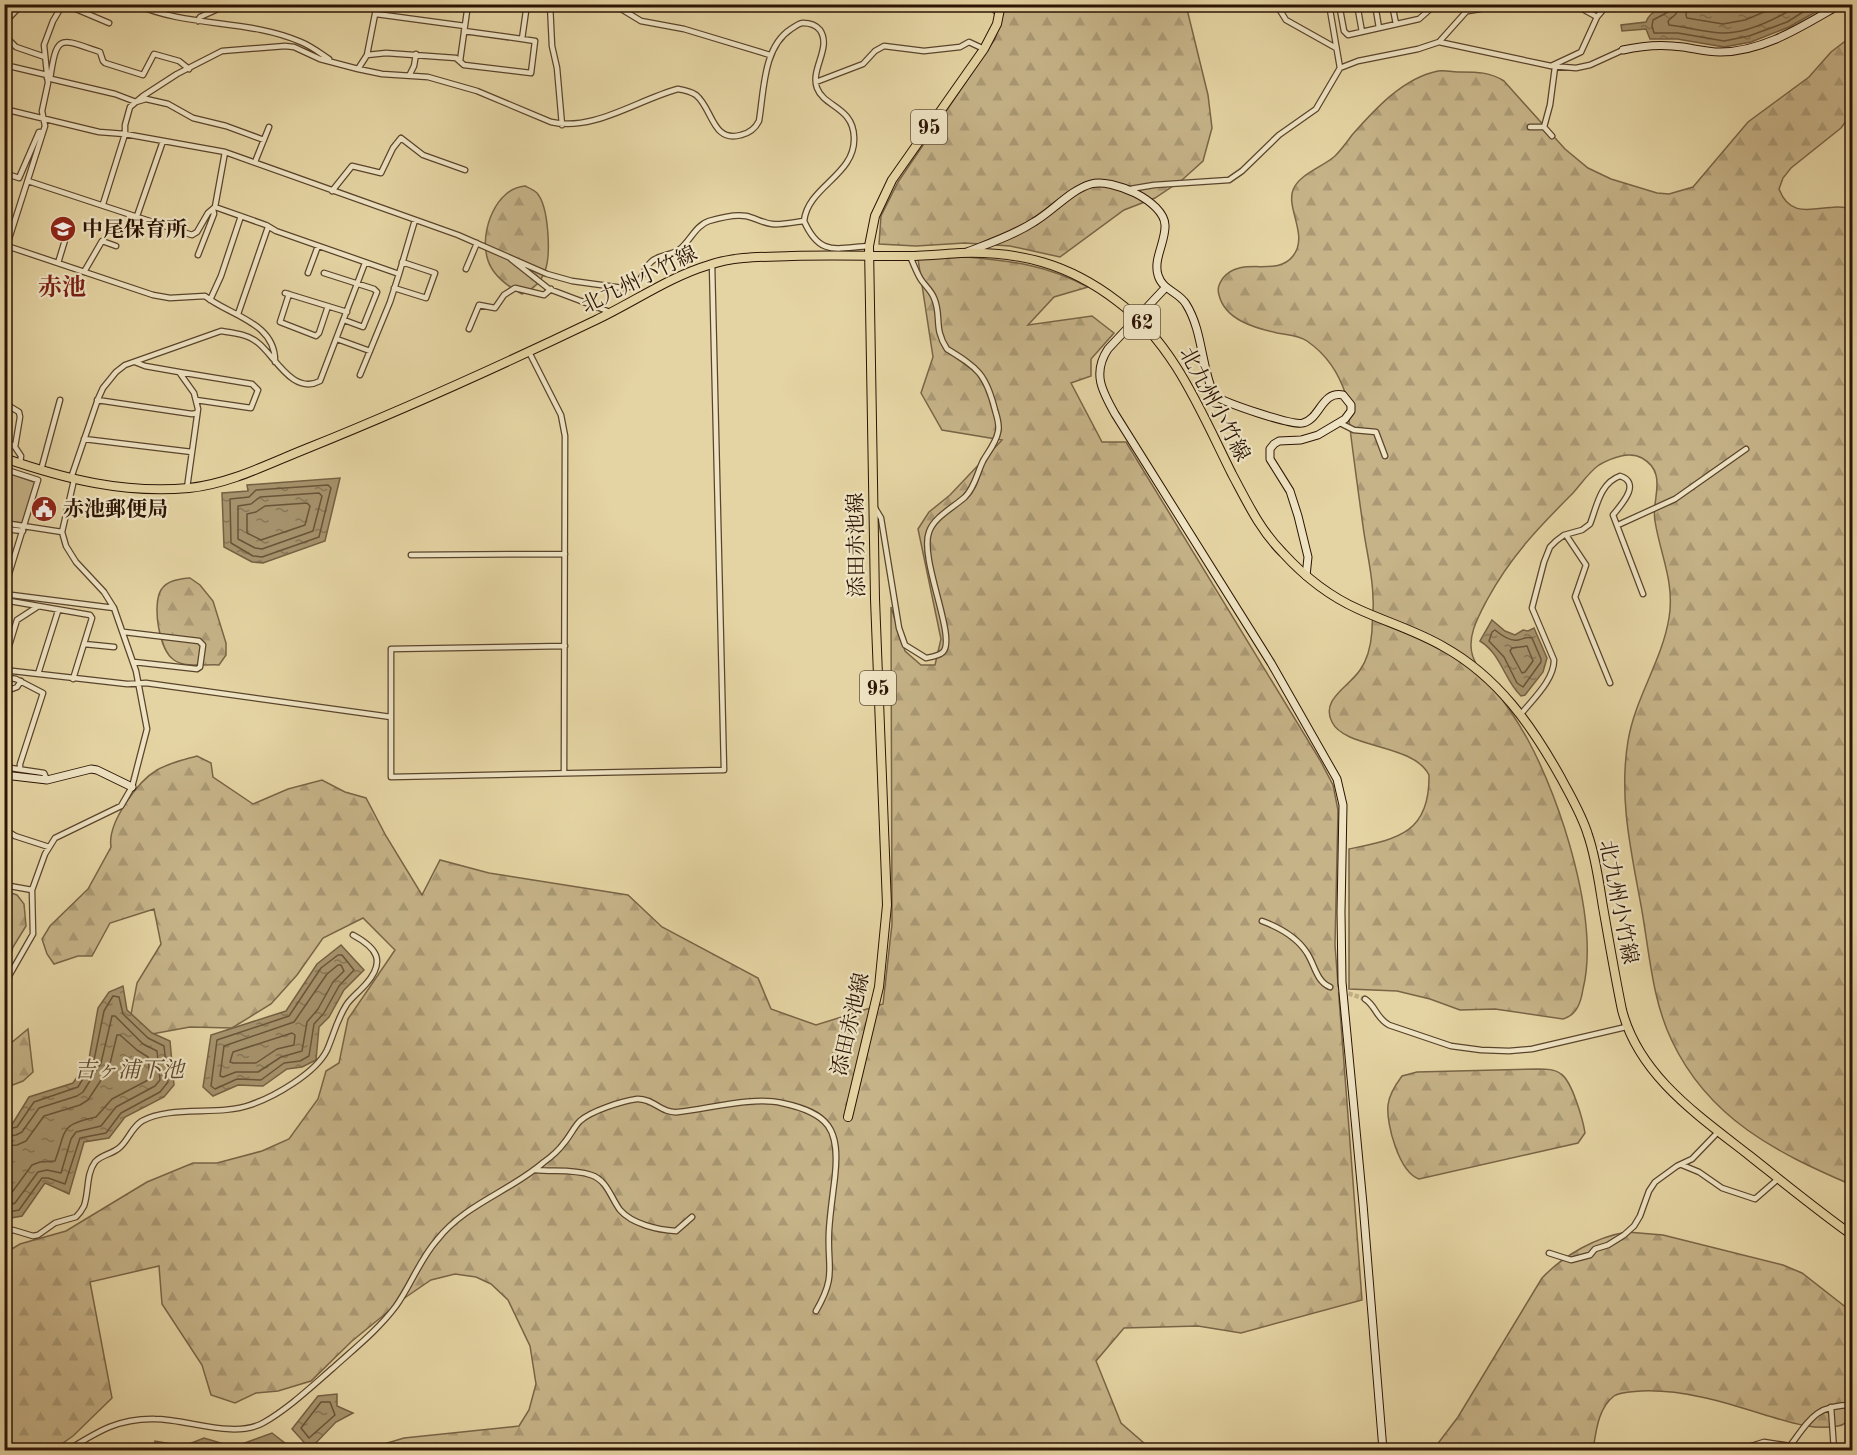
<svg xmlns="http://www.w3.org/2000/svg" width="1857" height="1455" viewBox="0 0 1857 1455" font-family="'Old Standard TT','Noto Serif JP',serif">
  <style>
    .forest { fill: url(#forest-firs); stroke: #796446; stroke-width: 1.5 }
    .green { fill: #c6b388; stroke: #796446; stroke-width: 1.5 }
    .water { fill: url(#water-ripples); stroke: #756043; stroke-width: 1.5 }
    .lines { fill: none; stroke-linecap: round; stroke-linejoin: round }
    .shore { stroke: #695438; stroke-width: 1.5 }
    .street-tunnel { stroke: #c0ae83; stroke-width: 4.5; stroke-dasharray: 4.5 2; stroke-linecap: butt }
    .street-casing { stroke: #5a442c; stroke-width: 7 }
    .secondary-casing { stroke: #2c1404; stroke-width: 9 }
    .primary-casing { stroke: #2c1404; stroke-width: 10 }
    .street { stroke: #eee3c3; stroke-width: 4.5 }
    .secondary { stroke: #eee3c3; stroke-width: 7 }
    .primary { stroke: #e5d4a3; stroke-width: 8 }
    .labels { text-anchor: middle; stroke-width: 4.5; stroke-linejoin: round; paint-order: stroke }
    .shield { fill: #eee3c3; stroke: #66523d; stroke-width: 1.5 }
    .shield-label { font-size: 20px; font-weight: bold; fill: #2c1404 }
    .poi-label { font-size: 21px; font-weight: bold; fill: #2c1404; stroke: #eee3c3; text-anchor: start }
    .street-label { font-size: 21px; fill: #2c1404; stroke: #eee3c3 }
    .water-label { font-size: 22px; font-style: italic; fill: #5d472e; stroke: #eee3c3 }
    .quarter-label { font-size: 24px; font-weight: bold; fill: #7a1f14; stroke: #eee3c3 }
  </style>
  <defs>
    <pattern id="forest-firs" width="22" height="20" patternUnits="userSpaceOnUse" patternTransform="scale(1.5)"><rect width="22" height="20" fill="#c6b388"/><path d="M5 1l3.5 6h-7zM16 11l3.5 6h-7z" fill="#aa9974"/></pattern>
    <pattern id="water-ripples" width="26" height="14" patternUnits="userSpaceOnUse" patternTransform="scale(1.5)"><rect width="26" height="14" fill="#a6936d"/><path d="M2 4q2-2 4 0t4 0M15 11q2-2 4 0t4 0" fill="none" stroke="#877757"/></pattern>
  </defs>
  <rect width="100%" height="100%" fill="#e5d4a3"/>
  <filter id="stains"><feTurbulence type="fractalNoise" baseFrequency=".00333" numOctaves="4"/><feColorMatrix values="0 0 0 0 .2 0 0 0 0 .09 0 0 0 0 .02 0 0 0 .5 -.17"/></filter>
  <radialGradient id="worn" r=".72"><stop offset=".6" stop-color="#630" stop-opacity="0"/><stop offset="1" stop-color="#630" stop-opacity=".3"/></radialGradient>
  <path class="forest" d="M986,5H1186L1208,95L1212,128L1203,161L1182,180L1155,198L1124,210L1060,257L1010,246L965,243L916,246L879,244L881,216L898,182L995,39L1000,20Z
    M1852,36V113L1841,128L1791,168L1783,178L1779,189C1793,226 1825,200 1852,209V1185C1777,1153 1709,1119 1672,1041C1651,998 1649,946 1640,900C1630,846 1619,796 1628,741C1635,698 1662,661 1669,618C1675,582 1660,554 1655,521C1652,506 1660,489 1656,475C1654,467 1649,462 1642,458C1629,451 1611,458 1599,465C1589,472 1581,484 1573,493C1539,527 1510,557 1487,600C1478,617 1466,638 1473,657C1477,669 1487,679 1494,689C1507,705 1518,722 1528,740C1561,801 1600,921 1583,989C1581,1002 1577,1015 1563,1019L1495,1009L1460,1010L1430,999L1397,991L1349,989V849C1397,839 1430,834 1429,775C1413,743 1345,749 1332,722C1320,699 1350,686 1360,670C1368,659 1371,644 1372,631C1372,620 1374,609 1373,599C1373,575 1366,550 1363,526C1357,483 1351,439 1346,395C1338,372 1327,355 1307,341C1298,335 1287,335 1277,333C1255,328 1225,320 1219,295C1217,288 1219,284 1223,278C1241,255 1276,278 1293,256C1309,236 1286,209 1293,190C1299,174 1323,167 1335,156C1341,150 1347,142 1352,135C1375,109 1403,78 1438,71C1445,70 1454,72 1461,72C1477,72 1490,72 1504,81L1565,149L1588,168L1611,179L1657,193L1669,194L1693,187L1748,122L1809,77L1831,52Z
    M525,186C529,188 534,190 537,193C549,207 551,255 545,271C541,282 532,290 522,294C507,286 491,275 487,257C480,231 496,188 525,186Z
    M967,257C1013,261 1046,265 1088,287L1054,297L1028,325L1092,316L1114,333L1091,359V376L1071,383L1102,442H1126L1320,760L1333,785L1338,810L1335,945L1362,1300L1241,1333L1198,1326L1124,1328L1096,1361L1121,1423L1152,1450H371L374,1447L404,1438L519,1426L529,1410L536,1384L530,1346L508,1300L491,1284L476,1277L455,1274L431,1280L406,1297L352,1341L311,1381L278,1391L256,1393L235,1403L211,1395L202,1365L162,1304L159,1266L90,1282L112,1398L73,1436L53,1450H20L6,1439L4,1376L9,1369L5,1364V1253L20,1244L66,1231L147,1182L193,1163H217L262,1151L289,1139L318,1099L326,1071L339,1063L348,1019L395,950L363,918L323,938L297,975L271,1004L232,1028L190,1027L152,1034L128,1030L137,983L161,944L154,909L110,923L92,956H78L54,964L47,954L42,939L50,926L88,889L111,847C107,823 138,781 157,770C169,763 183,760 197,756L211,763L213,777L253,804L288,789L322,780L345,792L366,798L386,836L422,895L440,860L489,873L628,895L662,927L758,978L771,1009L816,1025L883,1004L892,924L891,607L905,651L921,665H935L941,639L918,529L929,512L950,495L1002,440L942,430L921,393L933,357L918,259Z
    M190,578L200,585L213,601L226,643V655L219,665C206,664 185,668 174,660C159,650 152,605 161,590C167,580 180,579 190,578Z
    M5,891L17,895L24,904L26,926L13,947L5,974Z
    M28,1029L33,1072L23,1081L5,1088V1048Z
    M1538,1069C1546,1069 1555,1069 1561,1074C1572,1081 1583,1120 1585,1133L1578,1143L1419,1179C1399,1172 1386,1124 1388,1105C1389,1095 1396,1084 1402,1076L1417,1072Z
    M1627,1232L1663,1235L1783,1265L1802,1273L1852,1312V1416C1848,1421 1845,1425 1838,1426C1813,1431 1786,1421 1762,1414C1724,1402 1681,1389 1641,1391C1633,1392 1620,1392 1614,1396C1598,1408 1596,1432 1593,1450H1433L1458,1417L1542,1278C1564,1255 1596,1237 1627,1232Z"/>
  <path class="green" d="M5,472L34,482L36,485L23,523L5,521Z"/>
  <path class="water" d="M1679,5V4L1828,5L1789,27L1751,42L1724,47L1677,39H1650L1646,29L1622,31L1621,25L1646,22C1651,8 1666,7 1679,5Z
    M340,478L325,541L263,563L252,562L224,547L222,493L248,491L247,485Z
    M1492,620L1505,631L1515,635L1523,630L1528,631L1534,628L1547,658L1543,672L1525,695L1521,696C1504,680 1502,655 1480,641Z
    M341,945L364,970L344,990L329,1017L319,1027L316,1060L302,1067L287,1069L263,1086L238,1085L213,1096L203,1087L211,1035L286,1011L317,964Z
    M123,986L127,1010L152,1033L170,1041L174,1085L164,1097L125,1117L109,1138L84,1142L69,1194L45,1183L22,1216L5,1219V1124L13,1123L29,1097L73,1083L89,1059L98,1008L109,992Z
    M337,1394V1406L353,1413L336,1422L310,1449L292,1429L318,1396Z
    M272,1433L294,1450H154L155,1441L184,1446L204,1438L234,1447Z"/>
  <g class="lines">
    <path class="shore" d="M1670,4L1668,12L1653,20L1652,26L1654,33H1678L1724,41L1749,36L1787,22L1816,4
      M1678,4L1676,14L1668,21L1669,25C1686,27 1703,32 1721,33C1748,34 1778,18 1801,4
      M1687,4L1686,15L1687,18L1723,24L1745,20L1783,4
      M328,485L331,488L319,537L262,557L253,556L231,543L230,499L249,497L256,490Z
      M319,493L322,496L313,531L262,549L255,548L238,539V506L251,504L260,497Z
      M307,503L310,506L305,525L261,540L247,533V514L256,512L265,506Z
      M1495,630C1501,635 1510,642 1518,640C1525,639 1525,636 1532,638L1541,659V662L1523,687L1517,683L1504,657L1489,641L1492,632Z
      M1527,646L1533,661L1525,672L1522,673L1510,651L1512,648Z
      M338,955H342L354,970L339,986L324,1013L314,1024L309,1056L300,1061L284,1063L261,1080L237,1079L215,1089L211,1086L217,1040L289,1016L321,968Z
      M338,965H341L344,971L333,982L318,1009L307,1022L302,1051L281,1057L258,1072H236L223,1077L220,1076L224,1046L294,1022L327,974Z
      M292,1033L295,1035L294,1045L277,1049L256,1063H233L230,1062L233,1052Z
      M4,1130L17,1127L34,1102L78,1087L94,1060L104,1011L113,996L119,997L123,1014L148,1038L164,1046L168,1082L160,1092L121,1113L106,1133L80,1138L65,1184L48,1178H42L19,1210L4,1213
      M4,1137L16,1135L22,1132L39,1108L77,1096L83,1092L101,1063L112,1016H115L143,1044L157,1051L160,1080L155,1086L116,1107L101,1126L76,1132L71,1139L61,1173L47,1170L38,1172L15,1203L4,1206
      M4,1146L17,1145L26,1141L44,1116L80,1105L88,1100L109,1068L117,1035H120L137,1050L148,1057L150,1079L112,1099L96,1117C59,1125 67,1129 55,1161L40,1162L32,1165L10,1195L4,1196
      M321,1402H330L335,1415L309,1438L301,1428Z"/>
    <path class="street-tunnel" d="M1330,987L1365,999"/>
    <g class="street-casing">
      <path id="street" d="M64,4L109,23
        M135,4C188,28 249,19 301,42C311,46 320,53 329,59
        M550,4L552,46L557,68L562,125
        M613,4L641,21L684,29L770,55
        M1276,4L1286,20L1336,48
        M1329,4L1340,68
        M1339,4L1344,31L1348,35L1419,19L1436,4
        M1357,4L1362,32
        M1375,4L1379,28
        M1392,4L1396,24
        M1567,4L1577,6L1597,17
        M1845,4L1852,13
        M1468,11L1480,9L1486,4
        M376,14L465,26
        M198,21L200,17L229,4
        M4,27L8,19L22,4
        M464,31L522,39
        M4,35L16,47L45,57
        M1439,42L1551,66L1576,68L1590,65L1623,50
        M4,47L7,48L9,66L47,75
        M367,55L386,53L456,58L464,65L531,73L535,41L522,39L527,4
        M460,61L468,4
        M1551,66L1581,52L1597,17L1608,4
        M358,69L367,55L377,4
        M410,74L414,66L416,54
        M47,78L115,94L136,102L146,99L168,104L193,118L226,126L264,140
        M50,79C57,33 59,38 100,52L103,61L105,63L143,75L154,54L179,61L189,69
        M816,82L863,64L875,51L884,46L924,51L960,47L969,42L984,49
        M4,109L99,132L125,134L225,152L458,235L547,274L572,281L623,288C645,286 639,273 651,262C659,254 671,256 680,249C690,241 696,225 709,221C719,218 736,214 746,216C755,218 763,223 772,224C783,225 794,222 804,221
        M1530,127H1544
        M1552,136L1544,127L1550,105L1555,67
        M255,162L269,127
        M4,173L19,178L39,132H43
        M28,181L192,235L197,232L208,213L215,207L225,152
        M1130,189L1154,185L1229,180L1242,171L1279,135L1316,109L1340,68L1358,61L1418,49L1439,42L1473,4
        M332,191L352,166L381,173L393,148L401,138L423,155L465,170
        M103,204L125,134V125L130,107L143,96L177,74L222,51L285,46L294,47L320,59L358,69L382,74L428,77L477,91L551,122C593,132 637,100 678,89C684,90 690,91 696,95C713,109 712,143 741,135C750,133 755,129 759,121C764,91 763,47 791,29C796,26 799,23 803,23C809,23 816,25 820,30C832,48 810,69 817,88C824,107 853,107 854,137C856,175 808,186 804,221C820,257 836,248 869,246
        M215,207L266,225L276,231L399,274L415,220
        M137,216L163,141
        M4,245L153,295L170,298L205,296C228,315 276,322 275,362
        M198,255L214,214L213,209
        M4,259L9,246L8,242L45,126L42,111L48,83L44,45L53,21L63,4
        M511,259L549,289L610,312
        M58,263L69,227
        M466,269L477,243
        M84,272L102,241L116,246
        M308,273L318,246
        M324,273L374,289L377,292L363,327L344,320
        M394,288L426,298L435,273L402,262
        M285,293L347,312
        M289,294L280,322L316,336L319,333L328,306
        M210,300L221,276L241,216
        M238,314L268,227
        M469,329L479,305L495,308L504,295L515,288L544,295L551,289
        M337,339L370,351
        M529,352L561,415L565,436L564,773
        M135,362L145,366L179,372L194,393L198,409L187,488
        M179,372L252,384L258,390L251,408L196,400
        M360,375L390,302L399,274
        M97,400L192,414L197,413
        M4,403L19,412L20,417L15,447
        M1340,423L1354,430L1376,432L1385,456
        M4,439L15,447L21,456L20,464
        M84,439L192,452
        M4,469L38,480L4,590
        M41,470L60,400
        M71,478L98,399L103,388L116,372L125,365L221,331C234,333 247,334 257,342C274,354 292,396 320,381L365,263
        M875,508L881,518L899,628L905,645L926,658C931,657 939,656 943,652C957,638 919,559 929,532C934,517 954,507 965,497C975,487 977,473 983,461C988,452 996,443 998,432C1000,425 997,417 995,410C986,374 978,368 947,349C933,328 942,316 934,298C931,290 924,285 920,278C916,271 913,263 910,256
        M4,523L62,532
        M1618,525L1675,499L1746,449
        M4,529L23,531
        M1566,535L1586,565L1575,597L1610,683
        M411,555L565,554
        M4,594L114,608
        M4,600L90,615L92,618L73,679
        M124,632L199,641L203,645L200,667L197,669L134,662
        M84,644L114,647
        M565,646L391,649V777L724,770L712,264
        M4,662L17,620L37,607
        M4,670L127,684L146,683L391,717
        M38,674L58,611
        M4,677L16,679L43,693L20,764V769
        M4,692L17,687L21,681
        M1521,714C1533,699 1554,680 1554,660L1532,608L1544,562L1550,547L1556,541L1564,535L1582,530L1590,524C1597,506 1600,483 1620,476C1642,483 1621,505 1613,515L1643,594
        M4,767L44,773L47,780
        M4,829L15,836L49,847
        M4,885L32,890
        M1262,921C1278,927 1297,937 1307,953C1315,965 1316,981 1330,987
        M1365,999C1376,1006 1376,1018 1389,1025L1451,1046L1481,1050L1509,1051L1532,1049L1626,1027
        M4,1031L9,976L33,934L32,890L45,854L55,838L121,806L132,787L147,729L136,671L114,608L104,592L76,562L66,546L62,532L74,480
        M1682,1165L1699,1172L1722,1188L1755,1199L1778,1179
        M535,1170C553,1172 573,1169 591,1175C607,1180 611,1198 620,1210C632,1224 658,1230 676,1231L692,1217
        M4,1232L13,1230L33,1236L38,1235L55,1223L76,1217C79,1214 82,1210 84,1206C89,1192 86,1174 95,1162C101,1155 112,1154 119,1148C128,1141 131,1128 142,1121C170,1105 219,1116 250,1105C274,1097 316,1073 327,1050C334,1034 337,1019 347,1004C352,997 360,991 366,984C386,961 377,948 353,935
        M1549,1253L1571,1260L1590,1255L1595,1249L1608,1245L1624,1235L1634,1226L1640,1216L1649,1191L1655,1182L1677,1166L1692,1159L1718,1132
        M1831,1407L1834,1450
        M68,1450C97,1432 118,1418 155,1419C187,1419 234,1439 263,1423C289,1408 311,1387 333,1368C355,1348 378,1330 396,1306C411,1285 420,1259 437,1240C465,1204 511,1191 544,1162C551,1157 559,1150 564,1143C570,1136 574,1127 580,1121C591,1111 622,1101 637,1099C653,1098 662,1114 678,1112C708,1109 753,1096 782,1103C829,1113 840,1129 835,1176C833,1194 830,1213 829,1231C827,1268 837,1275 816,1311
        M1739,1450L1764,1442L1790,1446C1810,1419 1816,1405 1852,1405"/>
    </g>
    <g class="secondary-casing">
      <path id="secondary" d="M1623,50C1644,45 1663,44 1683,47C1696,49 1708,52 1720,52C1764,52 1804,25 1841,4
        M967,252C990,243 1014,235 1034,222C1053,211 1070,190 1091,184C1112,178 1164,201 1165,225C1166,241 1153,259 1158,275C1162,290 1179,292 1186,304C1203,331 1201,367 1214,395C1224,403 1293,426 1303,423C1321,418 1321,391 1343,395L1351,405V411L1345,419L1318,435L1301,440L1279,441L1274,444L1270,449V459L1290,491L1298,516L1308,557L1306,576
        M1166,287L1108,349C1092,373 1102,391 1115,414L1271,663L1337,779L1343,805L1341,912L1342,982L1363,1204L1383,1450
        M4,775L47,780L91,769L97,770L132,787"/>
    </g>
    <g class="primary-casing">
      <path id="primary" d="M4,458C65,479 124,494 189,488C230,484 270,463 308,448C405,409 502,365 596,320C634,302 669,277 709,265C736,256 764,257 792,256C831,255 869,256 908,256C925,256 943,254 960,253C1020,251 1069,264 1117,301C1174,343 1201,412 1232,474C1247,502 1260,530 1283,553C1304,576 1329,596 1358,609C1386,622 1417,631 1444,647C1498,677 1532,726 1561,778C1571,797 1582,815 1588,835C1596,858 1599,883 1603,907C1609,941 1615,976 1622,1010C1639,1076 1699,1116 1750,1156C1784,1183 1817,1210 1852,1235
        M848,1117L879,987L887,905L875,599L869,246L875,216L892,180L984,49L997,24L1001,4"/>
    </g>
    <use href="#street" class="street"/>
    <use href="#secondary" class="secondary"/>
    <use href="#primary" class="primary"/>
  </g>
  <defs>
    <g id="school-disc" transform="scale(1.35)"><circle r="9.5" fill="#8f2418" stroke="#eee3c3"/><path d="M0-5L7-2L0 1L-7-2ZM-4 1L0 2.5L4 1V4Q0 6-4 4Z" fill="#fff"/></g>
    <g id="civic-disc" transform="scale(1.35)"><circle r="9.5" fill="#8f2418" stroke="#eee3c3"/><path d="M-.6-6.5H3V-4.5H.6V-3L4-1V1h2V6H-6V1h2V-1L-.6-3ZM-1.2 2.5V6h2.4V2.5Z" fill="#fff"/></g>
  </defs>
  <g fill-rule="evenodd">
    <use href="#school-disc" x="63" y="229"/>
    <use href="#civic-disc" x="44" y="509"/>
  </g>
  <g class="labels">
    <g class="shield">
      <rect x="911" y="110" width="36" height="34" rx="4.5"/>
      <rect x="1124" y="305" width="36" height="34" rx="4.5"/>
      <rect x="860" y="671" width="36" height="34" rx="4.5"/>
    </g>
    <g class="shield-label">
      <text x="929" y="134">95</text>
      <text x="1142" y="329">62</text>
      <text x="878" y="695">95</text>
    </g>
    <g class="poi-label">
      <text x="82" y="236">中尾保育所</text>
      <text x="63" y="516">赤池郵便局</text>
    </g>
    <g class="street-label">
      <text transform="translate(639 279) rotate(-26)" y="7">北九州小竹線</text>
      <text transform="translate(1215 404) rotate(62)" y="7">北九州小竹線</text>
      <text transform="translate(856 545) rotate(-91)" y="7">添田赤池線</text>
      <text transform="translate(1619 902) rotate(79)" y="7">北九州小竹線</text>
      <text transform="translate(850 1024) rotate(-77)" y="7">添田赤池線</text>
    </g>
    <g class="water-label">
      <text x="129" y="1077">吉ヶ浦下池</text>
    </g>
    <g class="quarter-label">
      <text x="62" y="295">赤池</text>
    </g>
  </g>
  <rect width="1857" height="1455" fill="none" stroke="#e5d4a3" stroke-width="24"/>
  <rect x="6" y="6" width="1845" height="1443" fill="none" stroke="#2c1404" stroke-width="3"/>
  <rect x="12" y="12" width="1833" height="1431" fill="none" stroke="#2c1404" stroke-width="1.5"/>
  <rect width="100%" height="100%" filter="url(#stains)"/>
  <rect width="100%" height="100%" fill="url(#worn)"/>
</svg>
